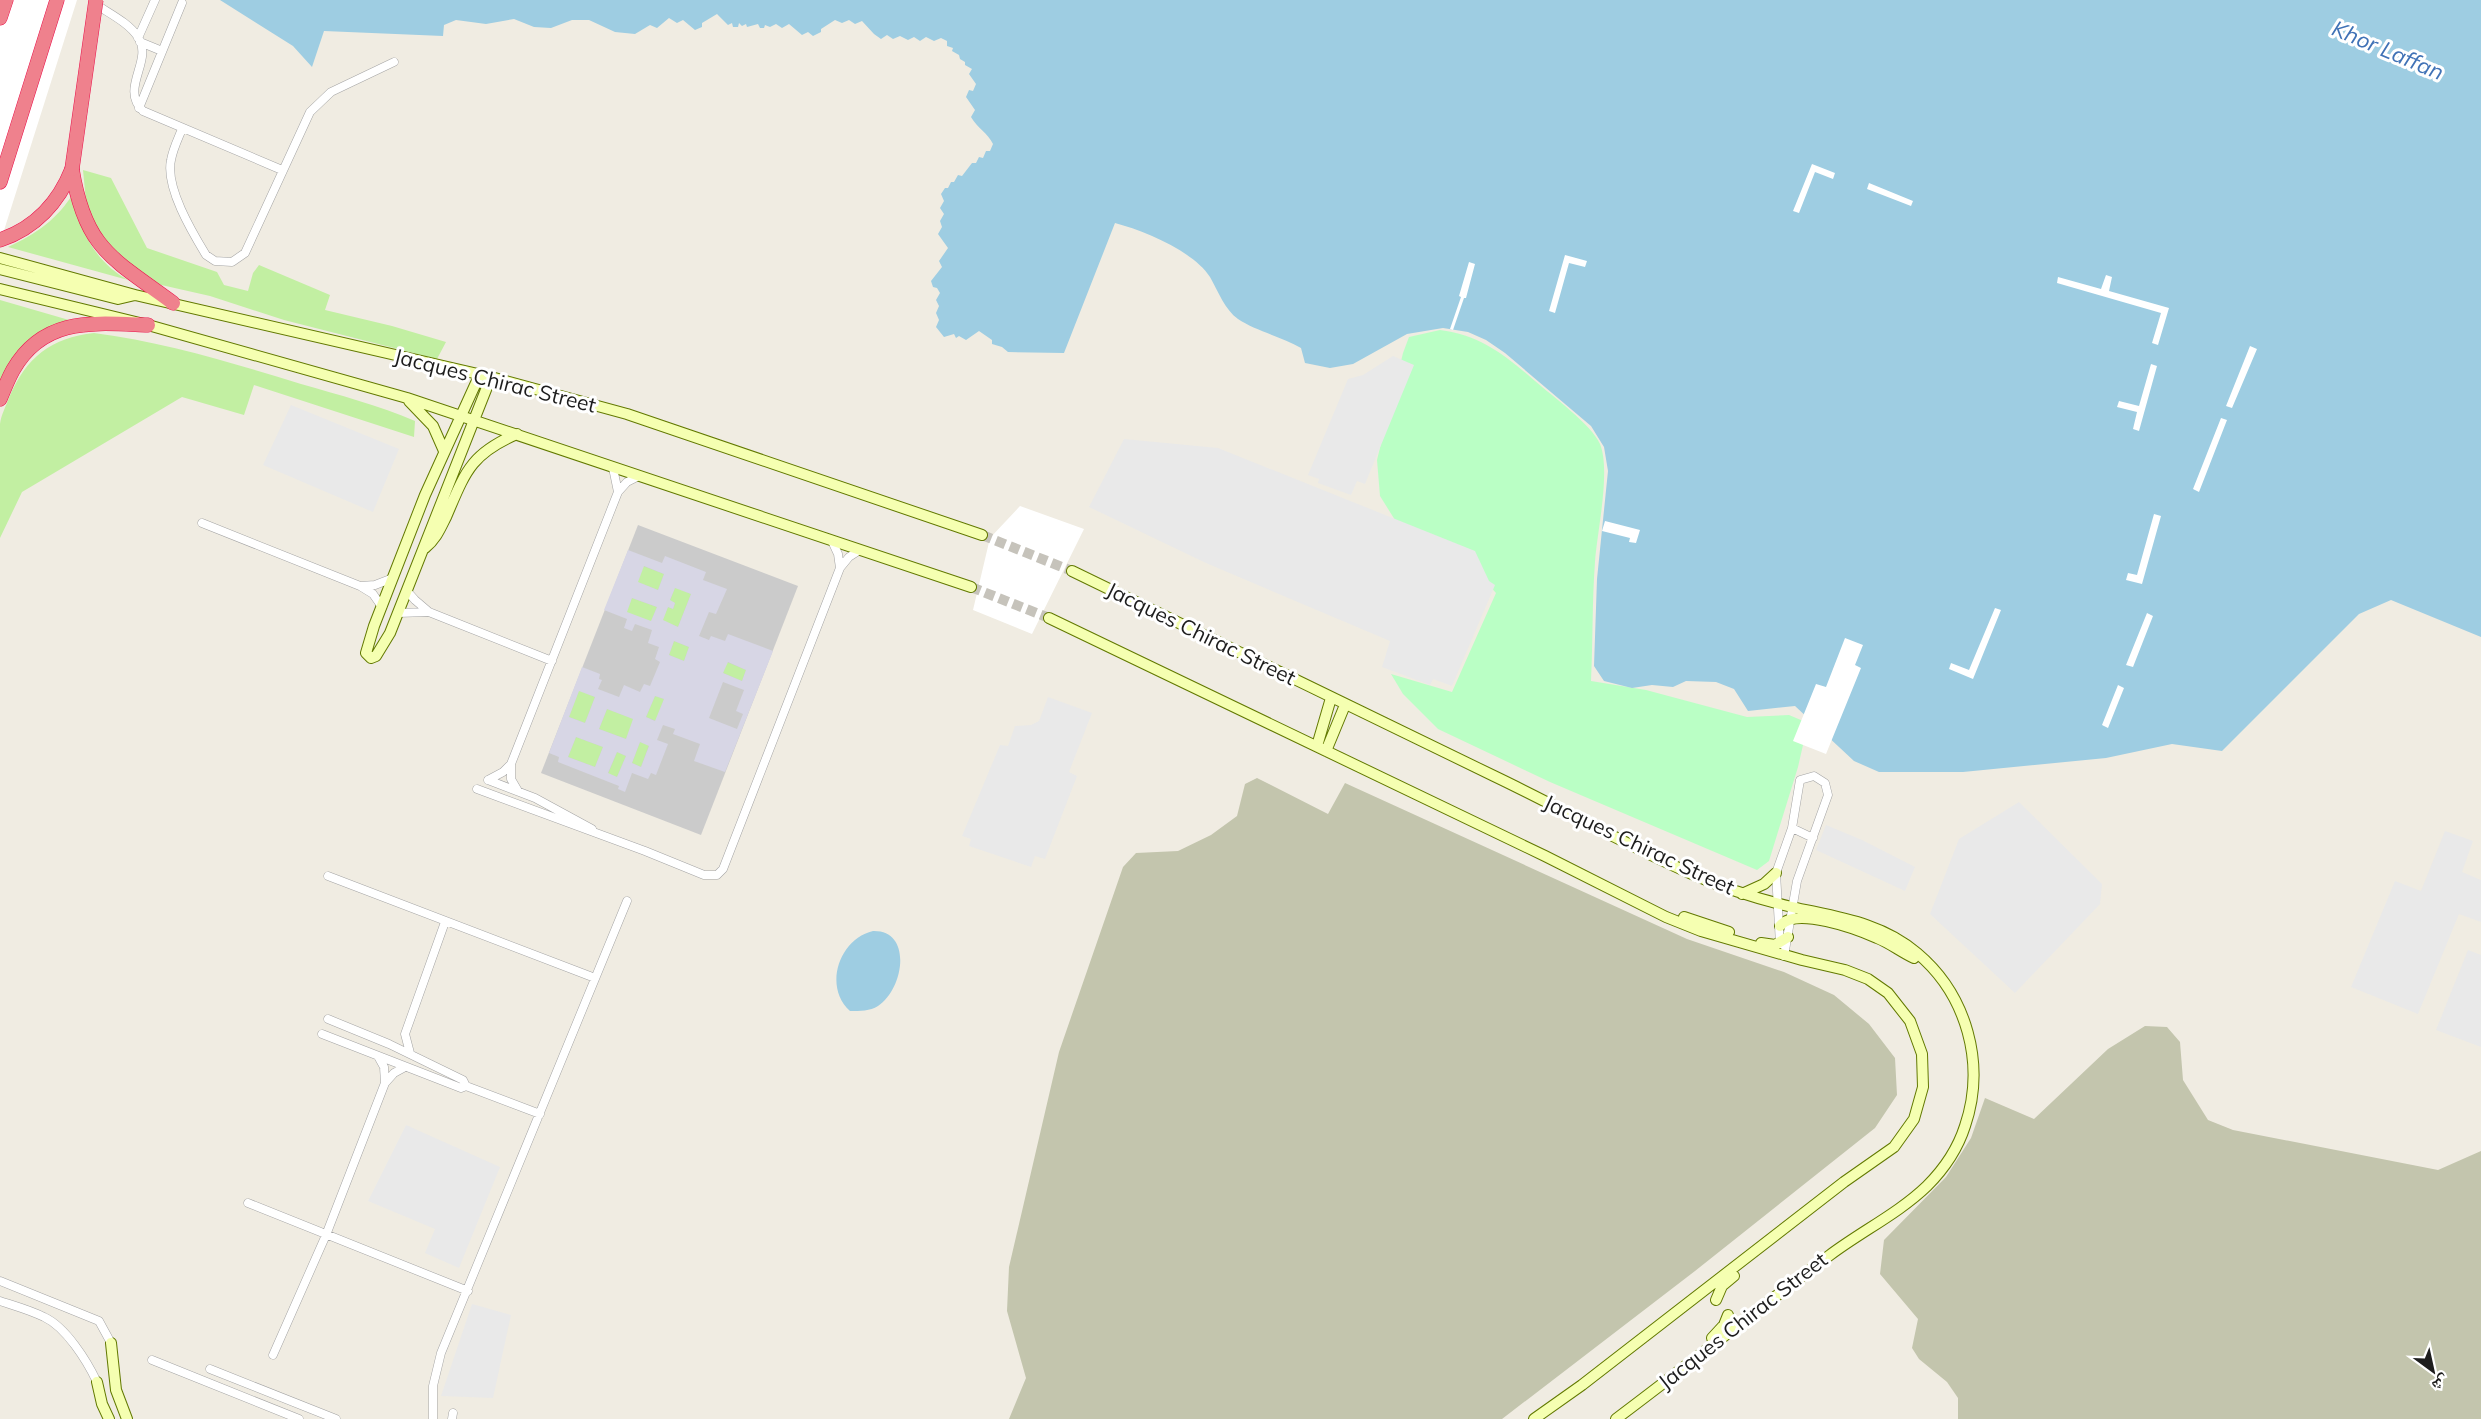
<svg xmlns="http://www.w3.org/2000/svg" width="2481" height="1419" viewBox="0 0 2481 1419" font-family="Mulish,'Noto Naskh Arabic',sans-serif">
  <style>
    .religious { fill: #cbcbcb }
    .construction { fill: #c3c5ad }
    .grass { fill: #c2efa2 }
    .park { fill: #baffc5 }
    .parking { fill: #e9e9e9 }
    .plaza { fill: #d7d6e5; fill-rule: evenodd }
    .water { fill: #9ecde2 }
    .pier { fill: #fff }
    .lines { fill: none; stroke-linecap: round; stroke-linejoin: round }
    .secondary-tunnel { stroke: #c6c3bb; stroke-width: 10; stroke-dasharray: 10 5; stroke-linecap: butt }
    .street-casing { stroke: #a4a4a4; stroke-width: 9 }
    .secondary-casing { stroke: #627900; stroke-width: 12 }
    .highway-casing { stroke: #ea124c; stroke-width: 15 }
    .street { stroke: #fff; stroke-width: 8 }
    .secondary { stroke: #f5ffb1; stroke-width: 10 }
    .highway { stroke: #ef818d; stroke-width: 14 }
    .highway-bridge-casing { stroke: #ea124c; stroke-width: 15; stroke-linecap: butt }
    .highway-bridge { stroke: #ef818d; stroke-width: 14 }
    .labels { text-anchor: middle; stroke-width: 6; stroke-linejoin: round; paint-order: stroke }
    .street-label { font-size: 21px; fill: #1d1d1d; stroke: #fff }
    .water-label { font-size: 22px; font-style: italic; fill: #4072b6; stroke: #fff }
  </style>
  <rect width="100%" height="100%" fill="#f0ece2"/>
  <path class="religious" d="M638,525L798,586L701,835L541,773Z"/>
  <path class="construction" d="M1257,778L1328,814L1345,783L1687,939L1784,972L1834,995L1869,1024L1895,1058L1897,1095L1875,1128L1695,1271L1502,1419H1009L1026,1378L1007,1311L1009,1267L1059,1052L1123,867L1136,853L1178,851L1211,835L1237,816L1245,784Z
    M2145,1026L2167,1027L2180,1042L2183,1080L2208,1120L2233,1130L2438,1170L2481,1151V1419H1958V1398L1947,1382L1919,1359L1912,1348L1918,1319L1880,1274L1884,1240L1946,1177L1971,1138L1985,1098L2034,1119L2108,1049Z"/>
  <path class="grass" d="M83,170L111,178L147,248L217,272L224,285L248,291L253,273L259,265L330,295L325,310L392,326L446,342L437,359L284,320L210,296L157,284L136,276L96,236L86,201Z
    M74,192C79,230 94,261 128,280L8,247C36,234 58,219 74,192Z
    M0,300L69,320L95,325L47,335L0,386Z
    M94,333C164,342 233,363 301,384C339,395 378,405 415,421L414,437L254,385L244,415L182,397L22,492L0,538C0,501 0,461 0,424C1,415 6,406 9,398C26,357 51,338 94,333Z
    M643,566L664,574L658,590L637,582Z
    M675,587L691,594L678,627L662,620L668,607L673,609L675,603L670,601Z
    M632,598L657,607L651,622L626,612Z
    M674,641L689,647L684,661L669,655Z
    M727,662L746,670L742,681L723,673Z
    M579,690L595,697L585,723L569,717Z
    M655,696L664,699L656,721L646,717Z
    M607,709L634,719L626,739L599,729Z
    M576,737L603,747L595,767L568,757Z
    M640,742L649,745L641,767L632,763Z
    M617,752L626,756L617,777L608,774Z"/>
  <path class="park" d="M1440,330C1480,335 1505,355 1535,381C1551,395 1592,425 1600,444C1611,471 1597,532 1595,562C1592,602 1593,642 1591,681L1646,690L1747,717L1789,715L1808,723L1798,767L1769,861L1757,870L1550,782L1438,729L1403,694L1391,674L1452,692L1496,593L1487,583L1395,520L1380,496L1377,460L1403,353L1409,337Z"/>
  <path class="parking" d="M1393,356L1414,365L1365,484L1357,481L1351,495L1318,483L1319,479L1308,475L1348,379L1363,375Z
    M291,405L399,449L373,512L263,465Z
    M1124,439L1218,448L1475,551L1489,581L1495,585L1452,686L1433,679L1430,685L1382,667L1390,641L1206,563L1089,507Z
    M1048,697L1092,713L1069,772L1077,776L1045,859L1035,856L1031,867L969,846L971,839L962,836L1000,745L1008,746L1015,726L1031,725L1039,721Z
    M2019,802L2102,884L2100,904L2015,993L1930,914L1959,839Z
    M1826,825L1862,840L1915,867L1905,891L1816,850Z
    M2445,831L2473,841L2462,872L2481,880V922L2459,914L2418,1014L2351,987L2395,881L2421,891Z
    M2468,950L2481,955V1047L2436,1030Z
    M406,1125L500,1167L459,1268L425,1253L435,1229L368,1201Z
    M472,1304L511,1315L493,1398L441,1396Z"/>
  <path class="plaza" d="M628,550L662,563L665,556L706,572L703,580L727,589L716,614L709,612L699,636L709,640L711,636L725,641L728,634L773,651L725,772L694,761L700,744L673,734L675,729L663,725L657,740L668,744L656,775L651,773L648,779L632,773L625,792L618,789L619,786L558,762L559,757L549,753L582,667L600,674L599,679L602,680L598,689L619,697L624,685L640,692L644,684L650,686L660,662L655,659L659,647L648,643L652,630L635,624L632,631L624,628L627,619L604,610ZM644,566L664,574L658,590L638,582ZM675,588L691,594L678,627L663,620L668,607L673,609L675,603L670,600ZM632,598L657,607L651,621L627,612ZM674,641L689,647L684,661L669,655ZM728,662L746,670L742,681L723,673ZM723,682L744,690L736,711L743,714L737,729L709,718ZM579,691L595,697L585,723L569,717ZM655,696L664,699L655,721L646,717ZM607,709L633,719L626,739L599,729ZM576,737L603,747L595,767L568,757ZM640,742L649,746L641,767L632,763ZM617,752L626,756L617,777L608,773Z"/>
  <path class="water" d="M220,0H2481V637L2391,600L2359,614L2222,751L2172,744L2106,758L1963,772H1879L1854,761L1795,706L1748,711L1734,689L1716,682L1686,681L1673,687L1652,685L1632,688L1604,681L1594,666L1597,579L1608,471L1604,447L1591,426L1505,353L1486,340L1468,332L1443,328L1407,334L1353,364L1330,368L1305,363L1301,348C1282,337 1254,330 1238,319C1225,310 1218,291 1210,277C1193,251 1145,231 1115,223L1064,353L1008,352L1002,347L992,344V340L979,331L966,340L959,336L956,338L954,334L944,337L936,327L939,320L936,313L939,306L936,300L940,293L937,288L933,287L931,281L942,267L939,261L948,248L938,234L942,227L940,221L944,214L940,208L944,201L941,194L945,188H948L951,182H954L958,175L962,176L972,163H976L979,157L983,158L986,151H990L993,144C988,133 977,128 971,117L975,110L966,97L969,90L973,91L976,84L969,74L972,69L965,65V62L960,59L959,55L952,51L953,48L947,46V41L941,38L934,41L926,37L920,41L914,37L908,40L900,36L893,39L887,35L881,39L874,34L862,21L855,24L849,20L842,23L835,20L821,29V32L813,36L808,32L802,35L789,24L782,28L776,24L770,27L765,25L764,28H760L758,24L747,27L746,24L742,26L739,23L738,27H733L732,23L728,25L717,14L702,23V27L695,30L683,20L677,23L669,18L657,28L650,25L635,34L615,32L589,20H572L551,28L534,27L514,19L486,24L456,20L444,25L443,36L324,31L312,67L293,46Z
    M873,931C913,930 904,989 878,1006C870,1011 860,1011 850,1011C823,987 839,939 873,931Z"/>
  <path class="pier" d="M0,0H77L0,243Z
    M1812,164L1835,173L1833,179L1815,172L1799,213L1793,211Z
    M1869,183L1913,201L1911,206L1867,189Z
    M1565,255L1587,261L1585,267L1569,263L1555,313L1549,311Z
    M1469,262L1475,264L1466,298H1464L1453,330L1450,329L1461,297L1459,296Z
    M2106,275L2112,277L2109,291L2169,308L2158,345L2152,343L2161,313L2057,283L2058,277L2101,289Z
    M2250,346L2257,349L2232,408L2226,406Z
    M2151,364L2157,366L2139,431L2133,429L2137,412L2117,407L2119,401L2139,406Z
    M2221,418L2227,420L2199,492L2193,489Z
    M1020,506L1084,529L1032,634L973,610L990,538Z
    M2154,514L2161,516L2142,584L2126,580L2128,573L2137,575Z
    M1605,521L1640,530L1636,543L1629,542L1630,538L1602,531Z
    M1995,608L2001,610L1973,679L1949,669L1951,663L1969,670Z
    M2147,613L2153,616L2133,667L2126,665Z
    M1845,638L1863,645L1855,665L1861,668L1826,754L1793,741L1816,684L1826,687Z
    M2118,685L2124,688L2108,728L2102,725Z"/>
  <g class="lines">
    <path class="secondary-tunnel" d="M982,535L1072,571
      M971,587L1049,618"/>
    <g class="street-casing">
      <path id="street" d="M94,3C108,13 128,22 138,37C154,61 119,88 143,111L282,170
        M138,38L155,0
        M140,42L162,51
        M139,108L182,3
        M182,129C178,139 173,149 171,160C165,187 192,232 206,255L215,261L232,262L245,253L310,112L331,92L394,62
        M613,468L618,492
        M202,523L360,586L373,594L382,607
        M832,541L838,554L840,568
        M361,586L375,585L393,578
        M407,591L415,600L429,612L552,661
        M398,613L428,612
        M488,780L535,798L592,829
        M488,780L503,772L511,764
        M477,789L645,851L704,875H717L723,869L840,568L849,557L860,550
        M518,791L511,779V764L618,492L627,482L639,476
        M1792,828L1813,838
        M328,876L595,978
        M1780,944L1776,873L1792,828L1800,780L1814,776L1825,783L1828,795L1797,881L1784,956
        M328,1019L389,1044L463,1080L466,1086
        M322,1034L461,1088L466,1086L540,1114
        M410,1053L405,1034L445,922
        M386,1082L394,1073L405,1067
        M248,1203L468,1291
        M0,1281L99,1321L111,1343
        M0,1301C15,1306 30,1310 44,1317C66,1327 87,1361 97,1382
        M273,1355L326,1235L385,1083L384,1067L379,1058
        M152,1360L299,1419
        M210,1369L336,1419
        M433,1419V1386L441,1353L627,901
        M452,1419L453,1413"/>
    </g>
    <g class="secondary-casing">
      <path id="secondary" d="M0,258L135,295L491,377L627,414L982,535
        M0,269L118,299L135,295
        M0,289L148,325L407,398L971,587
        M480,374L425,495L374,626L366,653L371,658L376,656L390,633L491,377
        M409,401L433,426L444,451
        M425,548C436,539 440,529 446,517C465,473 470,454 517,434
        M1072,571C1213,640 1354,708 1494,776C1561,808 1626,845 1694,875C1726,889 1758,899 1792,907C1836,917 1881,922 1917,953C1967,995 1986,1064 1965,1126C1958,1148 1944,1169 1927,1186C1899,1213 1862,1231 1830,1255C1758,1309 1688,1365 1616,1419
        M1049,618L1545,856L1666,917L1701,931L1802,960L1845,970L1868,979L1888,993L1910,1021L1922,1054L1923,1087L1914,1119L1894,1147L1844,1182L1582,1385L1534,1419
        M1317,746L1331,698
        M1326,751L1345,705
        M1742,894L1764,884L1776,873
        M1684,917L1729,932
        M1780,926C1795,906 1857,929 1877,938C1890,943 1901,952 1914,958
        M1761,943L1775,945L1788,937
        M1716,1300L1722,1286L1734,1276
        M1712,1338L1724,1325L1728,1315
        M111,1343L116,1390L127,1419
        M97,1382L102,1404L109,1419"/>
    </g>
    <g class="highway-casing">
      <path id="highway" d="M0,18L6,0
        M72,169C85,249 112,258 173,303
        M0,182L57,0
        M0,240C35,228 59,202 72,169
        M0,399C4,389 8,379 13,370C44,316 95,323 148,325"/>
    </g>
    <use href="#street" class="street"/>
    <use href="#secondary" class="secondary"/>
    <use href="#highway" class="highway"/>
    <g class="highway-bridge-casing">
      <path id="highway-bridge" d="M72,169L96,0"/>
    </g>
    <use href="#highway-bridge" class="highway-bridge"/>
  </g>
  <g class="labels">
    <g class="street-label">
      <text transform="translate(495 381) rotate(14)" y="7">Jacques Chirac Street</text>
      <text transform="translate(1201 634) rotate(26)" y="7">Jacques Chirac Street</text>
      <text transform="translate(1639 845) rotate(25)" y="7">Jacques Chirac Street</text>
      <text transform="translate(1743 1321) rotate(-38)" y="7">Jacques Chirac Street</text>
    </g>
    <g class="water-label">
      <text transform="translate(2388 50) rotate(23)" y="8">Khor Laffan</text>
    </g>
  </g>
  <g transform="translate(2433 1371) rotate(147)" stroke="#ffffff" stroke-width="4.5" paint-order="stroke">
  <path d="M0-4.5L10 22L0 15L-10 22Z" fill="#1d1d1d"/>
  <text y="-9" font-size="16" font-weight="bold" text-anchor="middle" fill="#1d1d1d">ش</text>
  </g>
</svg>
